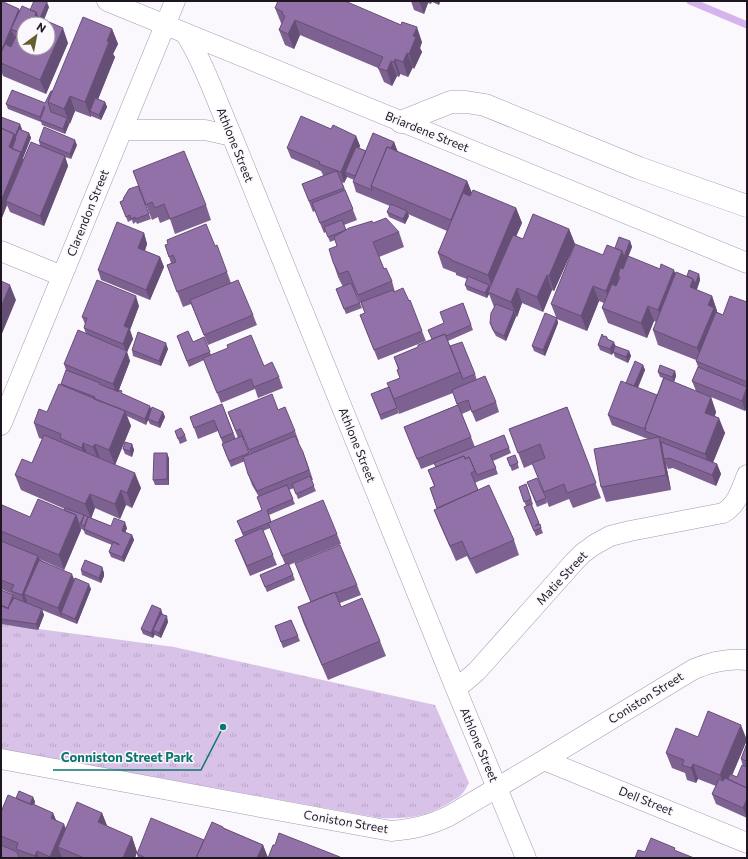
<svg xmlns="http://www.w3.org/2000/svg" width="748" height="859" viewBox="0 0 748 859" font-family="Commissioner,sans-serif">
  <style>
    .park { fill: url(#park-tufts) }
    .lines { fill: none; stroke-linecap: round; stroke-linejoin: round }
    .stream { stroke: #d5b3ed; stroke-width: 7 }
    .street-casing { stroke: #a896b4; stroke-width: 21 }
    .secondary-casing { stroke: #a896b4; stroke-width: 23 }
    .street { stroke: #fff; stroke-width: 20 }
    .secondary { stroke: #fff; stroke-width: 22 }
    .wall { fill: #7d6190; fill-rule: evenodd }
    .shaded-wall { fill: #664f76 }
    .building { fill: #9171a8; stroke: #664f76; fill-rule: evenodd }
    .labels { text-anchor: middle; stroke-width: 3; stroke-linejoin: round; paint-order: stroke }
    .street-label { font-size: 12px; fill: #1e1722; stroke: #faf7fd }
    .leader { fill: none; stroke: #0f766e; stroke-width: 1.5 }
    .callout-dot { fill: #0f766e; stroke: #faf7fd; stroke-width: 1.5 }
    .callout-label { font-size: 13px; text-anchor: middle; font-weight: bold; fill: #0f766e; stroke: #faf7fd; stroke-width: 3; stroke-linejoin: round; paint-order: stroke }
  </style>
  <defs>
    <pattern id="park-tufts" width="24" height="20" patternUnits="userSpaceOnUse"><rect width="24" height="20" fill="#d8c2e8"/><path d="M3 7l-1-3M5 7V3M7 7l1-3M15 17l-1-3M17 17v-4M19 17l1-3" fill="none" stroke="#b9a6c7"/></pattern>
  </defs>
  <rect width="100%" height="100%" fill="#faf7fd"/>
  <path class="park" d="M1,624L174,647L435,705L469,783C467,786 465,791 462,794C460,797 455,799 452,801C427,817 409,819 380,818L1,749Z"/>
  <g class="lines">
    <path class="stream" d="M690,1L747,25"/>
    <g class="street-casing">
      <path id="street" d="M107,1L747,263
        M185,33C205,65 217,102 232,136L456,689L526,858
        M122,130H205L232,136
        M1,251L62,276
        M1,425L175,1
        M456,689L477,671L574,562L583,553L594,545L610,536L630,531L723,513C737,505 741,490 747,475
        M1,759L391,831C413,829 428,826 449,816L544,760L694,669C711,662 728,658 747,660
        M544,760L747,843"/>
    </g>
    <g class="secondary-casing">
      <path id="secondary" d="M401,122L451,102H466L485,105L639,168L747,206"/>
    </g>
    <use href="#street" class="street"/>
    <use href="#secondary" class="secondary"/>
  </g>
  <path class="wall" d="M1,1L20,11L49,7L44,20L68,43L46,94L3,76L1,70Z
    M411,1H440L439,5L432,2L431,4L428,3L424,14L414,10Z
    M275,8L422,42L420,48L422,52L414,69L413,67L408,77L400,74L399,77L397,76L392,86L384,82L378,68L300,35L294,49L285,45L279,30L282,24L281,23Z
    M112,29L118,44L113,54L115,57L98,99L105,102L107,107L101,120L91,116V115V117L75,111L65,134L42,125L41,122L8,109L6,104L45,103Z
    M1,117L21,130L29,133L31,138L23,158V160L40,146L39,141L77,145L71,159L65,157L68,166L44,226L10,212L7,205L1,220Z
    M331,129L356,136L360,146L359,148L366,151L394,142L397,151L467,181L472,193L516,208L522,223L516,236L523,239L569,229L575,244L554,291L552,290L543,312L522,303L517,317L516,316L506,341L496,336L492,329L490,323L494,307L489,294L487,298L467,290L465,285L467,279L456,275V273L443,268L438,253L447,231L408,214L409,216L405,224L389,217L387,212L390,206L356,192L353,182L354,180L347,177L344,183L342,182L357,220L344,225L346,230L373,223L399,232L404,247L379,257L384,269L392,281L395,292L409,301L422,331L426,341L378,360L360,315L365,313L353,286L362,308L346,314L336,289L343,287L338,277L333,262L337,246L335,240L330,242L326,232L324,233L315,211L313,212L302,184L324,175H323L321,171L291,158L287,148Z
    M133,171L206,205L211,220L175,234L170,219L160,223L158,217L152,220Z
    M138,186L151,219L137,224L136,222L133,224L132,220L128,222L120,202L124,200Z
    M144,233L147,244L145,251L160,257L164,267L150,300L101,280L98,270Z
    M630,241L632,247L626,262L660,269L676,274L687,276L699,274L700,280L697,289V290L712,296L717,311V312L723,315L747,302V407L745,411L711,397L716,412L715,416L725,433L713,463L717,464L721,474L716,486L673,468L668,469L666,464L671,490L606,502L601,487L648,439L612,425L608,415L627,383H626L643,365L645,370L638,388L657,395L663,378L660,377L658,372L675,371L676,376L674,382L696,391L692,381L698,367L696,361V360L658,345L653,330L656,322L654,321L647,338L608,323L602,308L604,303L599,301L587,331L557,319L558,323L545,356L534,351L532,346L556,317L551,304L603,255Z
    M165,245L215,246L227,272L231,283L253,315L257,325L208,345L191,304L183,307L167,265L171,263Z
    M463,303L473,330L448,341L452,351L475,374L477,380L496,402L499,412L476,422L471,410L462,414L475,447L504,435L511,453L493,461L498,474L479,481L473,467L479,481L475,483L478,490L514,540L519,555L476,574L467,556L456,561L440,525L434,510L437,509L430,488L434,486L428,470L436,467L434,464L421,469L404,427L457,405L453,393L399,414L397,408L399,413L381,420L371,394L389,387L400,378L397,370L398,369L394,357L418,347L432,339L444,323Z
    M139,306L130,330L133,339L127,352L130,361L118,392L152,409L163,412L165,417L160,428L150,424L148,420L146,425L127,416L131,426L115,465L141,488L132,508L126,505L120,519L95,508L91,518L111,526L127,528L125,532L132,535L134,540L124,562L111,557L109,552L112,545L85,534L84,531L82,529H81V530L64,570L39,559L91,589L77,624L62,618V617V618L42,610L44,615L38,630L1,624V590L13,595L12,594L1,589V509L30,517L64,510L65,509L21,490L15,475L32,463L42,439L39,438L34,423L47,412L61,385L66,370L64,364L86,334L84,328L85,324L82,317Z
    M177,336L193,342L204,337L211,355L264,366L279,377L283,388L258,398L255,389L221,403L204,360L189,367Z
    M604,336L608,339L615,346L629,351L631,356L628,363L615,357L613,352L612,355L600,350L598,345L600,341V340Z
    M168,349L161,366L133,356L132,350Z
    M222,404L236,439L238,438L228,412L278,410L295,431L299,442H298L307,462L313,480H311L316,491L298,499L294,488L289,490L295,504L269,515L271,522L337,534L341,544L289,565L295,580L267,592L260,575L285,564L270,528L263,531L277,565L250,576L239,550L235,540L243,536L237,521L262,510L259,497L252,485L248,474L245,461L231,467L224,450L223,444L218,431L198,439L190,417ZM244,439L250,454L243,440Z
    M567,407L601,498L573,508L569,499L549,507L533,464L524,468L509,429Z
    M175,431L185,435L187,441L180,444Z
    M132,444L134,450L132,457L125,454L123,449Z
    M515,455L519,468L512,471L507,458Z
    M169,458V485H155L153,480Z
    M527,482L546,498L547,503L537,507Z
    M526,484L533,504L532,505L543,533L536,536L524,507L526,506L519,487Z
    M295,563L357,585L361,595L340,603L341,607L380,641L386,656L328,680L303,622L298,607L311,602Z
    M102,567L104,573V576L101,583L82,575L81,570Z
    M163,615L168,622L161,638L155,635V634L153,638L143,634L141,629Z
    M291,620L300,641L283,648L275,626Z
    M698,737L747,740L732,775L737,777L743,766L741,759L747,743V818L716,804L712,794L716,786L698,779L696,783L687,780L685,773L672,768L666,753Z
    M33,797L35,802L34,805L53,813L56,820L66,828L102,813L107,826L132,837L137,852L135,858H1V812L16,798Z
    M224,828L263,845L268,858H138L137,854L204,840Z"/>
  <path class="shaded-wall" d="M419,1H427L428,3L424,14Z
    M437,1H440L439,5Z
    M47,2L49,7L42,24L35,16L36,12Z
    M19,9L23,19L11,29L15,38L6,58L3,47Z
    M295,20L300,35L294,49L288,34Z
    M417,27L422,42L420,48L422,52L414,69L409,54L413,36Z
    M63,28L68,43L46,94L40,80Z
    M112,29L118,44L113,54L115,57L93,112L90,111L91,115V117L85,102Z
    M407,53L413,67L408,77L403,62Z
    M395,59L400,74L399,77L394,62Z
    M391,61L397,76L392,86L387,71Z
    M70,96L75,111L70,124L64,109Z
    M105,102L107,107L101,120L99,115Z
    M67,118L69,124L65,134L63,129Z
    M20,124L22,129L17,141L18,144L11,152L9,147L14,134Z
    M29,133L31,138L23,158L24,162L6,201L7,205L1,220V201L21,152Z
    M356,136L360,146L348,173L345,172L347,177L344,183L341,172Z
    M75,140L77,145L71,159L70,154Z
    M394,142L398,152L390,151Z
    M65,156L68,166L44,226L40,216Z
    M467,181L473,196L456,235L451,220Z
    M516,208L522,223L493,290L488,275Z
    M407,211L409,216L405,224L403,219Z
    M569,229L575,244L554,291L549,276Z
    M144,233L147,244L142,258L138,248Z
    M630,241L632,247L620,277L618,276L620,283L611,306L606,291L622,251Z
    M160,257L164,267L150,300L146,290Z
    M674,270L680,285L663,325L658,310Z
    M699,274L700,280L697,289L698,294L690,287L693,279Z
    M547,275L552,290L543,312L537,297Z
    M10,285L16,300L1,336V307Z
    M489,285L490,290L488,292L489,294L487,298L485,293Z
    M593,286L599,301L587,331L581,316Z
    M517,288L522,303L517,317L511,302Z
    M136,296L139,306L130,330L133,339L127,352L130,361L117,395L113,384L126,352L123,344L124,326Z
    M712,296L717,311L703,363L697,348L708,305Z
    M648,306L654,321L647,338L641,323Z
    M514,311L516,317L506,341L504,336Z
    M557,318L558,323L545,356L543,350Z
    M614,342L616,347L612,355L610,349Z
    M166,343L168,349L161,366L159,361Z
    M629,351L631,356L628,363L626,357Z
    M643,365L645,370L636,391L634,386Z
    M675,371L676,376L674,382L672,377Z
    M747,388V407L745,411L742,401Z
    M711,397L716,412L710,428L705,413Z
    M150,406L152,411L148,419V420L146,425L145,419Z
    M125,411L131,426L115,465L109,450Z
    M163,412L165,417L160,428L158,423Z
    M719,418L725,433L710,469L705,454Z
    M659,437L664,452V459L666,464L671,490L666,475Z
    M83,443L89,458L87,463L82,448Z
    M95,444L100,459L99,462L93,447Z
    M132,444L134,450L132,457L130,451Z
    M167,453L169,458V485L167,479Z
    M717,464L721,474L716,486L712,475Z
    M135,473L141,488L132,508L127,493Z
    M121,490L126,505L120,519L115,504Z
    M90,494L95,508L91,519L85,504Z
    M76,515L81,530L64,570L59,555Z
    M125,522L127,528L124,536L122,531Z
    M132,535L134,540L124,562L122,557Z
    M38,556L42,566L24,594L27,601L25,606L22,595Z
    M102,567L104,573V576L101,583L99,578Z
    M72,574L76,584L61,613L62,617V618L58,608Z
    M89,584L91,589L77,624L75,619Z
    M13,596L15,601L10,613L8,608Z
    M42,609L44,615L38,630L36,624Z
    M161,609L163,615L153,630L155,634L153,638L151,633Z
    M167,616L168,622L161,638L159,633Z
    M741,725L747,740L726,790L720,775Z
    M693,764L698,779L696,783L691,768Z
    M33,797L35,802L29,816L27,810Z
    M747,799V818L743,808Z
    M53,813L59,828L51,818Z
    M102,813L108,828L98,822Z
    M64,824L70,839L58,847L62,858H51L50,857Z
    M132,837L137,852L135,858H123Z
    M263,845L268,858H257Z
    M37,851L39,858H35V856Z"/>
  <path class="building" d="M1,1L19,9L3,47L1,46Z
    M34,1H45L47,2L40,18L38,17L36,12L30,10Z
    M278,1H345L401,25L402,22L417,27L413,36L416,37L409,54L407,53L403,62L395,59L394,62L391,61L387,71L378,68L383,57L295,20L288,34L279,30L285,16L282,14L283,12L275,8Z
    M22,6L36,12L35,16L63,28L40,80L1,63V53L5,44L11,47L18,32L11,29ZM24,24H48V48H24Z
    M83,17L112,29L107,41L109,42L85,102L70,96L64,109L48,102Z
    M12,90L45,103L51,91H52L48,102L51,112L67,118L63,129L40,120L45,107L44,106L40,117L6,104Z
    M95,98L105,102L99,115L90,111Z
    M301,116L331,129L333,125L356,136L341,172L319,164L320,162L287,148Z
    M1,117L20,124L15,136L14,134L1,128Z
    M44,127L75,140L70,154L39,141Z
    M1,128L14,134L9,147L21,152L1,201Z
    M19,129L29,133L21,153V152L12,149L16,138H15Z
    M373,133L394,142L391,148L387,147L371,186L372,190L353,182Z
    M31,142L65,156L40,216L6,201Z
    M356,147L366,151L355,176L345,172Z
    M387,147L467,181L451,220L371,186Z
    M184,151L206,205L170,219L164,204L155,208L152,202L146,205L133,171Z
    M336,171V172L337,171L344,188L309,201L302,184Z
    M138,186L149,214L135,219V217L131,219L130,215L126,217L120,202L124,200L123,199L129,189Z
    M345,190L353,209L320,223L312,203Z
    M473,190L516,208L488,275L451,260V259L438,253L463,193L470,196Z
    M391,204L407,211L403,219L387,212Z
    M533,214L569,229L549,276L547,275L537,297L517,288L511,302L488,292L513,235L523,239Z
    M386,218L399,232L373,242L384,269L386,268L392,281L358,295L348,271L339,274L333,262L329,249L337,246L334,237L349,228L372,221L373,223Z
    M342,220L346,230L328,237L324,227Z
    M117,222L144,233L138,248L160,257L146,290L98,270Z
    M206,224L215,246L217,245L227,272L177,292L167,265L176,262L173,255L169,257L165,245L168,244L167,240Z
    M619,237L630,241L624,257L622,251L615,248Z
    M575,244L603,255L607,245L622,251L606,291L593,286L581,316L551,304Z
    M628,256L660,269L661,264L674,270L658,310L648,306L641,323L602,308L612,284L616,286L620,277L618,276L620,268L623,269Z
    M689,270L699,274L695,284L693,279L687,276Z
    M676,272L693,279L690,287L712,296L708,305L714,308L697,348L653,330Z
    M468,276L489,285L485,293L465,285Z
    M97,280L136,296L124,326L129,328L123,344L84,328L87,318L82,317Z
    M238,280L253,315L204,335L190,300Z
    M1,281L10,285L1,307Z
    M351,283L360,303L344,309L336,289Z
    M403,288L409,301L410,300L422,331L374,350L360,315L365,313L361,302L393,290L394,292Z
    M730,296L747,302V382L696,361L716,312L723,315Z
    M463,303L471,325L446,336L445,334L432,339L428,330L444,323L440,312Z
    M496,304L514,311L504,336L494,331L490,323L491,313Z
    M545,313L557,318L543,350L532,346Z
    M78,330L127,351L113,384L64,364Z
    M188,331L193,342L204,337L210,352L187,361L177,336Z
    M138,332L166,343L159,361L132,350Z
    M445,334L460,372L394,399L387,383L400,378L397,370L399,369L394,357L418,347V345Z
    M602,334L603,335V337L605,336L607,337V339L614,342L610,349L598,345Z
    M251,335L264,366L272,362L279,377L254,387L251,379L217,393L203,358L228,348L227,345Z
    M462,342L475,374L463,379L450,346Z
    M615,346L629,351L626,357L613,352Z
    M635,361L643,365L634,386L626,383Z
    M660,365L675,371L672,377L658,372Z
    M698,367L747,387L742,401L692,381Z
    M66,370L100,383L99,384L119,392V390L122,391L121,393L150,406L145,419L116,407H115L94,399L95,397L61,384Z
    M485,376L496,402L472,412L468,400L457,404L452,390Z
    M664,378L711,397L705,413L719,418L705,454L645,431L646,427H645Z
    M621,381L657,395L645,427V429L608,415Z
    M59,384L125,411L109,450L95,444L93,447L83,443L82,448L60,438L61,434L34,423L39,409L47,412Z
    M389,387L397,408L380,415L371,394Z
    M272,394L278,410L285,407L295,431L249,450L240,429L236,431L228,412Z
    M222,404L233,433L221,438L214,420L194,428L190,417Z
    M458,405L471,437L417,459L404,427Z
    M152,407L163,412L158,423L148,419Z
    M567,407L596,483L567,493L564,484L544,492L532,463L545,458L540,444L518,453L509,429Z
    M181,428L185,435L178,439L175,431Z
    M44,435L135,473L127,493L121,490L115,504L90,494L85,504L15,475L22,459L32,463Z
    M504,435L509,448L490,455L496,468L477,475L469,457L465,459L464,456L436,467L434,463Z
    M242,436L249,453L229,461L222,444Z
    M295,436L303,452L309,470L257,491L248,474L243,457Z
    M659,437L666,475L601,487L594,449Z
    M125,442L132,444L130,451L123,449Z
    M661,442L717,464L712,475L669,458L664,459Z
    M154,453H167V479L153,480Z
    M515,455L518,463L510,466L507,458Z
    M464,456L465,459L469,457L475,471L471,473L478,490L437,508L430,488L435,486L428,470Z
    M310,476L314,486L296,494L292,484Z
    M537,478L546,498L536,502L527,482Z
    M526,484L531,499L524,502L519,487Z
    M287,485L293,499L267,510L271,522L243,533L237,521L262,510L257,497Z
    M489,485L514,540L470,559L462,541L450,546L434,510Z
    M38,499L76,515L59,555L1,531V509L2,505L30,517Z
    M323,500L337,534L282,556L268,523Z
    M531,504L539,523L535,526L540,524L541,528L534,531L524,507Z
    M65,508L84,515L80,524H79L76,515L64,510Z
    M84,515L88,517L84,526L81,525Z
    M88,517L111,526L114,518L125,522L122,531L132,535L122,557L109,552L113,542L119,545V544L84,529Z
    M262,528L273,555L247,566L235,540Z
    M1,541L38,556L22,595L11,591L14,585L1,580Z
    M340,545L357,585L335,593V592L311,602L295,563Z
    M39,560L72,574L58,608L24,594Z
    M85,560L102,567V570L99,578L81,570Z
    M288,563L293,575L265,587L260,575Z
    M75,578L89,584L75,619L61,613Z
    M1,590L13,595L8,608L1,605Z
    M335,592L341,607L362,598L380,641L322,665L298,607Z
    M14,598L42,609L36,624L1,619V606L9,609L8,608Z
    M152,605L161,609L151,633L141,629Z
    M161,614L167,616L159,633L153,630Z
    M291,620L298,636L281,642L275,626Z
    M708,711L741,725L720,775L693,764L691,768L682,765L684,760L666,753L676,728L698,737Z
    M747,743V761L741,759Z
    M742,765L747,767V788L728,779L730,774L737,777Z
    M725,778L747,788V799L743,808L712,794L719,779L723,781Z
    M19,791L33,797L30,804L16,798Z
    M8,795L32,805L33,804L53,813L51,818L64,824L50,857L37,851L35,856L16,849L18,843L1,836V812Z
    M77,802L102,813L98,822L132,837L123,858H84L58,847Z
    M151,818L204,840L196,858H146L137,854Z
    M212,822L223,827V828L263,845L257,858H196Z
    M279,833L340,857V858H268L273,845H275Z
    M651,838L675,848L674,850L694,858H635L638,850L645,852Z
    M1,845L17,852L19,857L18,858H1Z"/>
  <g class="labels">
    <g class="street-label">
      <text transform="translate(427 132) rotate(22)" y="4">Briardene Street</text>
      <text transform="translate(235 145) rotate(68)" y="4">Athlone Street</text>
      <text transform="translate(88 213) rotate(-68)" y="4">Clarendon Street</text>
      <text transform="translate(357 445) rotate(68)" y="4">Athlone Street</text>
      <text transform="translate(562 578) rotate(-47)" y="4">Matie Street</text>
      <text transform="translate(646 698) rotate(-32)" y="4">Coniston Street</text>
      <text transform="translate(479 745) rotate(67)" y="4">Athlone Street</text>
      <text transform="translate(646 801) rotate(22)" y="4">Dell Street</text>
      <text transform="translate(346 822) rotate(10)" y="4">Coniston Street</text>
    </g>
  </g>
  <path class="leader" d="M223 727L201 770H53"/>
  <circle class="callout-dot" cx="223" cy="727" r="4"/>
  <g class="callout-label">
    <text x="127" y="762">Conniston Street Park</text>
  </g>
  <rect width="748" height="859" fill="none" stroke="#1e1722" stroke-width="4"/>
  <g transform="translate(36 36) rotate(32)"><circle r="19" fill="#faf7fd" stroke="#a29da5"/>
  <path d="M0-3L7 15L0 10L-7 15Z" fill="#665e2b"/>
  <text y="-6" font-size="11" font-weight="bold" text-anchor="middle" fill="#1e1722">N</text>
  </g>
</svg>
